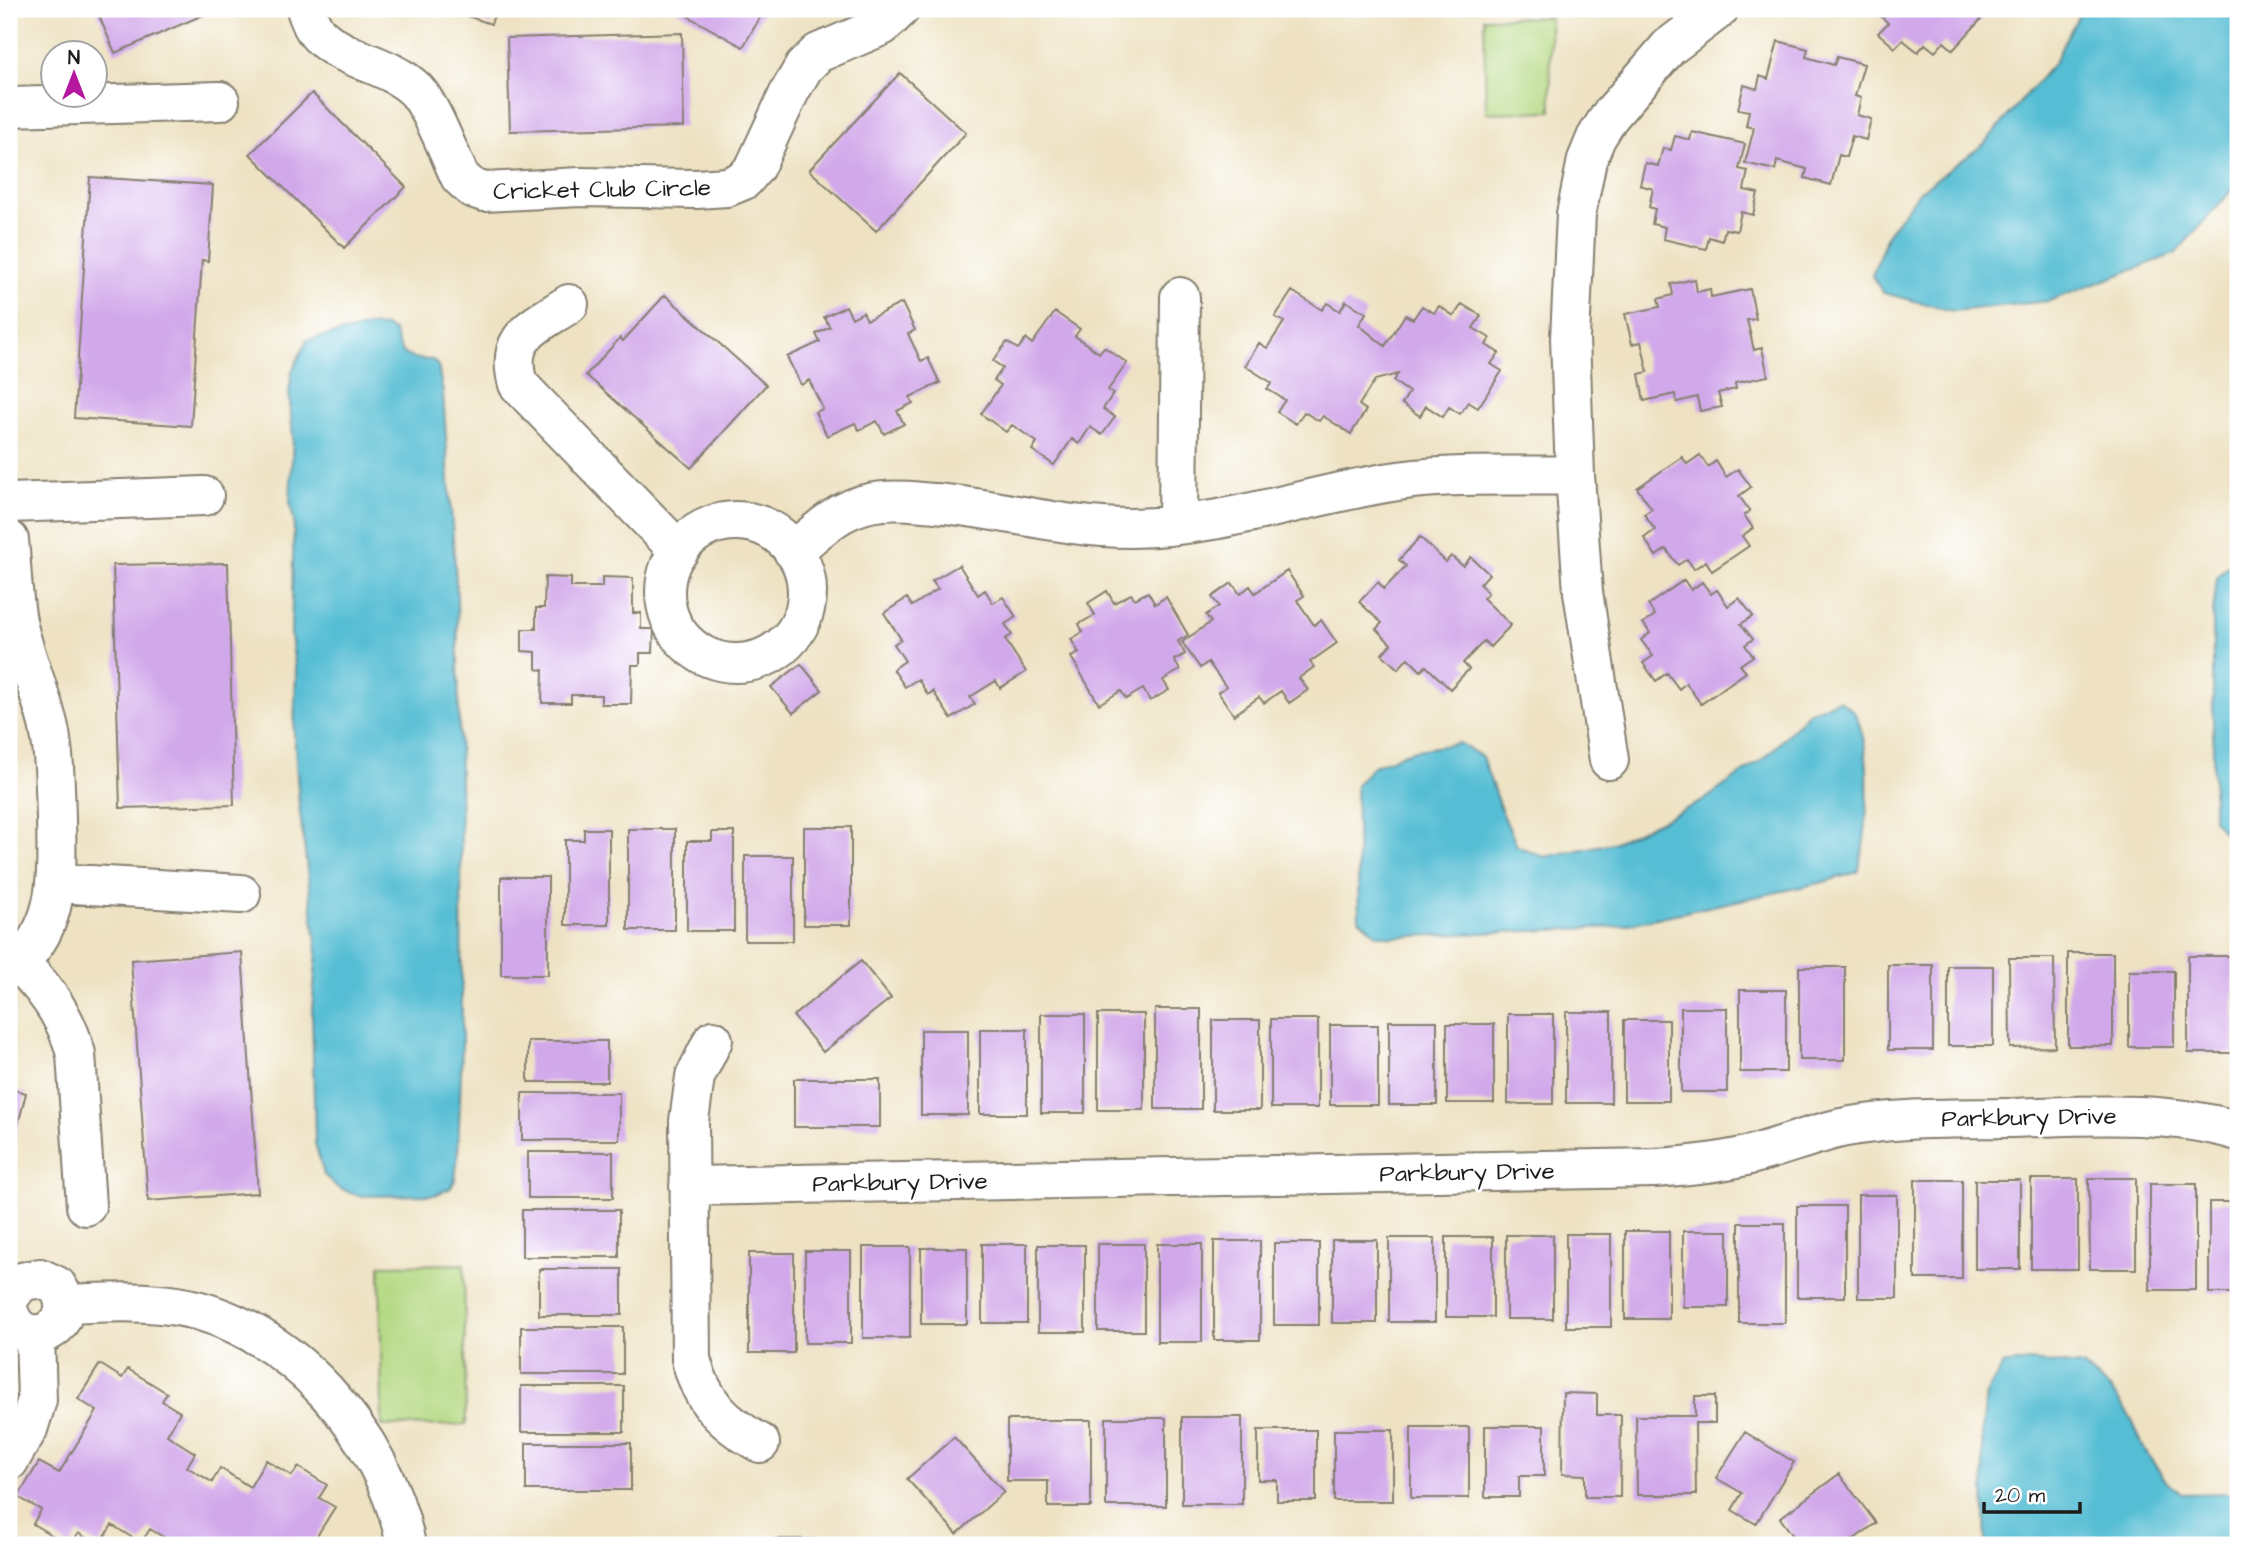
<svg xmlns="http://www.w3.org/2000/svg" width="2247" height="1554" viewBox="0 0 2247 1554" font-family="'Architects Daughter',sans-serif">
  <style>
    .green { fill: #b3d881; stroke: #687a4e; stroke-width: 2 }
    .water { fill: #56bed4; stroke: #396d78; stroke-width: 2 }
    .building { fill: #d1a8ea }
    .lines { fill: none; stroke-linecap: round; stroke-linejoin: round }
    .minor-casing { stroke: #857f70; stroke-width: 42 }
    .path { stroke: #857f70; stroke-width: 4.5; stroke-dasharray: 5 5; stroke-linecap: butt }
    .minor { stroke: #fff; stroke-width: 38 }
    .labels { text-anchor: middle; stroke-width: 6; stroke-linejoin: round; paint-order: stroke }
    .street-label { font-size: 24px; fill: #1c1c1c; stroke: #fff }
  </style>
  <rect width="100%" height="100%" fill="#fff"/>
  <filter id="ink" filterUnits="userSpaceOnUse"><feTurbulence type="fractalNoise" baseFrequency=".0143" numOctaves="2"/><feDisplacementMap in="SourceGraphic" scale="14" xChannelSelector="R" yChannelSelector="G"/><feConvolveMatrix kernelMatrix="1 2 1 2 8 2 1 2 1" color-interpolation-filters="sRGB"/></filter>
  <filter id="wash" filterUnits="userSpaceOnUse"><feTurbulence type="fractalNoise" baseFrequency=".00686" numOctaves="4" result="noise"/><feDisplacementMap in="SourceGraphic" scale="28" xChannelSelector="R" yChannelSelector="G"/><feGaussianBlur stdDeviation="1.57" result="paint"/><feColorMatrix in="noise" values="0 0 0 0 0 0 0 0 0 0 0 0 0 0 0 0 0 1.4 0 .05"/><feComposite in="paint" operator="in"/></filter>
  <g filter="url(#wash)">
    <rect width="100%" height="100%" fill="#eee2c3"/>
    <path class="green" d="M1550,17L1551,111L1486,113L1484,18Z
      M464,1264L466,1425L382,1426L380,1265Z"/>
    <path class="water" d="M2082,9H2238V183L2175,254L2049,301L1953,311L1883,293L1872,276L1887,235L1920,191L1984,144L2053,64Z
      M371,326L386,327L394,331C401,358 407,359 433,360L438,366L443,393L457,596L461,843L462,1046L458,1153L455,1180L451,1188L435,1195L359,1196L338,1188L324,1175L315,1143L312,1011L317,951L299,805L294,733L296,673L291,635L294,521L290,502L293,438L289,392L292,371L307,340Z
      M2228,566H2238V835L2223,831L2213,819V614L2217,578Z
      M1839,700C1844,704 1852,708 1855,714C1874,751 1868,833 1858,872L1820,883L1615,927L1392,937L1376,934L1359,919L1356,785L1373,766L1411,751L1460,743L1482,757L1501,810L1517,846L1544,857L1613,843L1701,802L1767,756L1809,712Z
      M2029,1361L2083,1366L2112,1391L2131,1418L2145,1451L2164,1478L2181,1494L2238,1493V1545H1986L1982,1430L1986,1394L2003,1365Z"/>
    <g id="blocks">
      <path class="building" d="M96,9H217L115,53Z
        M446,9H496L491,24Z
        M675,9H765L743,47Z
        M1873,9H1973L1983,17L1953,50L1944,42L1935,52L1925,44L1918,52L1903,40L1895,48L1878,33L1888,23Z
        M682,33L684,127L510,131L507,38Z
        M1778,41L1808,49L1806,57L1834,65L1837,57L1864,64L1855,96L1861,98L1857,115L1871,119L1866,140L1852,136L1846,157L1839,155L1831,185L1805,178L1807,169L1777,161L1775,170L1745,163L1754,128L1746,126L1749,111L1738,109L1744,85L1757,89L1760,76L1768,79Z
        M900,73L966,133L876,231L809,170Z
        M312,93L406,187L344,248L250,154Z
        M1692,132L1745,144L1739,169L1748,171L1744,190L1758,193L1753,215L1741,212L1737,231L1725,229L1722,241L1709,237L1706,249L1663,239L1665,227L1652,224L1655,209L1649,207L1653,189L1640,185L1645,163L1658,166L1663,148L1671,150L1675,136L1690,140Z
        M90,177L213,185L208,261L202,260L191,426L74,418Z
        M1695,279L1697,292L1710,289L1711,297L1750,289L1756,319L1747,320L1754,350L1762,348L1768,376L1735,383L1736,389L1718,393L1722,407L1700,411L1697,397L1677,402L1675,394L1644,401L1639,374L1648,372L1641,342L1632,344L1625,314L1660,307L1658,299L1673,295L1671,284Z
        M1292,291L1322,310L1327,303L1340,311L1346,301L1366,313L1359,325L1385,346L1405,315L1413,319L1422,306L1434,313L1439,306L1454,316L1462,304L1481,316L1473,328L1490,338L1486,345L1499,353L1491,364L1502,371L1478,408L1468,402L1460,414L1449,407L1443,417L1426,406L1420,416L1402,404L1409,392L1393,381L1398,374L1375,380L1359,405L1366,410L1351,434L1323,416L1319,421L1304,412L1296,424L1277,412L1285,400L1267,389L1272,383L1245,366L1259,343L1267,348L1284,322L1275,317Z
        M665,295L766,385L691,468L586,375L620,338L623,341Z
        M902,303L915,330L908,334L921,361L928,358L940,383L910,397L913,403L897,411L904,424L884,434L877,421L859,430L855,423L827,436L815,412L823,409L809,380L801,385L787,357L820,342L816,334L830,327L824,317L846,306L852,318L863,312L867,320Z
        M1055,312L1080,329L1075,336L1099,353L1104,347L1127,363L1108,390L1113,394L1103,409L1115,417L1102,435L1090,427L1079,444L1072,439L1054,465L1032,450L1037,442L1012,425L1006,432L981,414L1001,385L994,380L1003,368L993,361L1007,342L1018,349L1026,339L1032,344Z
        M1700,455L1708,467L1716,461L1726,477L1738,469L1751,487L1739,496L1750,511L1744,515L1753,528L1742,536L1749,546L1712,571L1706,561L1694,569L1687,559L1678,565L1666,549L1656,556L1644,538L1655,530L1644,514L1652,509L1637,488L1682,457L1687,464Z
        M1420,537L1446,562L1451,556L1463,566L1471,557L1489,574L1480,584L1488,593L1483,598L1511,625L1490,647L1484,641L1463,663L1469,669L1450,689L1426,666L1421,671L1408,658L1398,669L1382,654L1391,644L1376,629L1382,623L1359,602L1378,582L1384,589L1406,566L1399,560Z
        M228,563L234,805L120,808L113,565Z
        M959,565L978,595L985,590L993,603L1003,597L1016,617L1005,624L1012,635L1005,639L1026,672L1000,688L996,681L970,697L975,704L951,719L933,691L928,695L918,679L905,687L893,669L905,661L894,644L901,639L884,613L907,598L912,606L938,589L932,581Z
        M1287,571L1304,596L1297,600L1314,625L1321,620L1337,643L1310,662L1314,667L1299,678L1308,690L1289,703L1281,691L1264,703L1259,697L1234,715L1218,692L1226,687L1208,662L1200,668L1182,642L1211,622L1206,615L1219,606L1212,597L1232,583L1240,594L1250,586L1255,593Z
        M545,577L571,578V587H602V577L633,578V613H641V629H654L653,653H640V665H632L631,704H601V695H571V703H542L543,670L536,669V652L522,651V629H536V608H544Z
        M1684,580L1691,590L1702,582L1711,594L1717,590L1728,606L1739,598L1753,616L1741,624L1753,639L1745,645L1753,656L1740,665L1746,672L1701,704L1686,683L1679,689L1667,673L1656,681L1643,663L1653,656L1641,640L1650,633L1643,623L1655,615L1648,605Z
        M1107,591L1114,603L1131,594L1135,599L1148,592L1155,604L1166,597L1188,635L1178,641L1185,654L1174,660L1180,670L1163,680L1169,690L1150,701L1143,689L1126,699L1121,691L1099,704L1071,657L1079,653L1071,639L1083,632L1079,624L1095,615L1088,603Z
        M801,664L822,690L793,713L771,687Z
        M804,827H851V925H804Z
        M584,829H609V925H565V840H584Z
        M628,829H675V930H628Z
        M712,832H734V931H687V841H712Z
        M745,856H793V941H745Z
        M501,877H548V975H501Z
        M242,952L258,1193L148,1201L131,960Z
        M2068,953H2113V1046H2068Z
        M2188,956H2234V1053H2188Z
        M2009,958H2054L2055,1047L2010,1048Z
        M861,961L891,998L823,1052L793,1016Z
        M1888,965H1933V1050H1888Z
        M1948,966H1993V1046H1948Z
        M1799,967H1845V1060H1799Z
        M2129,971H2174V1047H2129Z
        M1740,990H1786V1072H1740Z
        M1681,1008H1727V1092H1681Z
        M1155,1009H1201V1109H1155Z
        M1566,1012H1611V1103H1566Z
        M1041,1014H1085V1113H1041Z
        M1098,1014H1144V1110H1098Z
        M1508,1014H1553V1104H1508Z
        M1271,1019H1318V1108H1271Z
        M1213,1020H1260V1110H1213Z
        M1624,1020H1669V1101H1624Z
        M1389,1021H1437V1105H1389Z
        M1447,1024H1494V1103H1447Z
        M1330,1025H1378V1105H1330Z
        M980,1029H1027V1114H980Z
        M921,1030H968V1115H921Z
        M528,1041H607V1082H528Z
        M794,1079H880V1127H794Z
        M9,1089L26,1093L10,1157H9Z
        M522,1093H619V1140H522Z
        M528,1152H613V1198H528Z
        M2089,1178H2136V1269H2090Z
        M2031,1179H2078V1269H2031Z
        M1915,1180H1962V1279H1915Z
        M1975,1180H2020V1269H1975Z
        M2150,1184H2196V1290H2150Z
        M1858,1195H1897V1298H1858Z
        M2209,1202H2238V1293H2209Z
        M1797,1206H1845V1297H1797Z
        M522,1210H619V1257H522Z
        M1739,1223H1785V1323H1739Z
        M1625,1231H1669V1319H1625Z
        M1683,1231H1728V1307H1683Z
        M1566,1234H1611V1327H1566Z
        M1506,1235H1553V1319H1506Z
        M1446,1237H1493V1317H1446Z
        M1389,1238H1435V1322H1389Z
        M1332,1240H1377V1323H1332Z
        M1214,1241H1260V1340H1214Z
        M1274,1243H1319V1325H1274Z
        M982,1244H1027V1323H982Z
        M1098,1244H1144V1331H1098Z
        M1157,1244H1202V1342H1157Z
        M1038,1245H1085V1332H1038Z
        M863,1247H910V1338H863Z
        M921,1248H967V1324H921Z
        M805,1251H851V1343H805Z
        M749,1253H794V1353H749Z
        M539,1269H622V1315H539Z
        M521,1327H623V1374H521Z
        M100,1364L122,1378L128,1369L167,1393L162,1401L180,1412L167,1435L195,1453L187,1467L212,1482L220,1468L250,1487L266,1460L292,1476L298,1467L327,1485L319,1498L335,1507L312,1544L302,1538L297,1545H167L170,1541L150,1529L141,1543L112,1525L99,1545L78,1533L71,1545H68L33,1524L41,1510L18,1497L39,1462L59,1473L97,1411L78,1399Z
        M521,1386H624V1432H521Z
        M1563,1393L1597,1394V1415H1621L1620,1497H1585V1475L1562,1474Z
        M1695,1396H1715V1423H1695L1696,1495H1637L1636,1416H1695Z
        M1182,1417H1242V1504H1182Z
        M1106,1418H1166V1506H1106Z
        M1007,1420H1091V1507H1048V1481H1007Z
        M1485,1426H1544V1476H1519V1497H1485Z
        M1411,1427H1469V1498H1411Z
        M1258,1430H1316V1501H1277V1480H1258Z
        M1334,1430H1393V1501H1334Z
        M1745,1432L1794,1462L1756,1524L1732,1510L1742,1493L1716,1478Z
        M954,1437L1004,1492L957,1534L907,1479Z
        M526,1443H631V1490H526Z
        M1839,1474L1876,1523L1846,1545H1800L1780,1518Z
        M774,1539H819V1545H774Z"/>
    </g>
  </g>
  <g filter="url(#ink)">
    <use href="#blocks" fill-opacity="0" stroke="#857f70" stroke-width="2"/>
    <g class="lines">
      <g class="minor-casing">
        <path id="minor" d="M306,9C309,19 313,30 321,37C347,61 388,63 416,90C432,107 449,154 460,177L472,188L484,192L580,187L696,189L727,187L744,180L755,167L790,91L804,67L818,53L882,26L900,9
          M9,107L220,101
          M569,304C534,327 504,336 518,384L679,551
          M9,503L204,496
          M665 592a71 71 0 1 1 142 0a71 71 0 1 1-142 0Z
          M1178,525L1180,297
          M9,540C12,568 12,598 18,626C26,660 41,693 49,728C55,758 55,788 56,819C57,875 61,933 9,969
          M793,551C823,527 843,504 883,501C901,499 919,502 936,503C1001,509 1065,528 1130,528C1220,527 1298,498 1385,483C1447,472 1512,477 1575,475
          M1609,760L1583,592L1575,475L1570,338L1576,214L1587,160L1596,138L1609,117L1669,47L1719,9
          M57,883L241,894
          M18,962C45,987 67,1019 76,1054L86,1206
          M713,1040L695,1077L689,1121L691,1359C702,1402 723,1423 760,1443
          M689,1186L1654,1168C1688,1166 1721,1163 1754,1154C1783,1146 1812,1135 1841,1128C1895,1117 1951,1119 2005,1118C2083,1116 2163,1109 2238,1131
          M9,1298L21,1282L40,1278L57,1286C85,1328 22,1356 9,1312
          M65,1304C102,1303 140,1300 177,1306C289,1324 386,1436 406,1545
          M9,1461L28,1429L37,1400L35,1335"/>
      </g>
      <path class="path" d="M41,1545L77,1543L84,1545"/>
      <use href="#minor" class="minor"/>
    </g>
  </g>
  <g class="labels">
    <g class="street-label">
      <text transform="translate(602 189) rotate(-1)" y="8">Cricket Club Circle</text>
      <text transform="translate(2029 1117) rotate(-1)" y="8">Parkbury Drive</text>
      <text transform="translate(1467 1172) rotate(-1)" y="8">Parkbury Drive</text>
      <text transform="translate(900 1182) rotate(-1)" y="8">Parkbury Drive</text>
    </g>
  </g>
  <rect width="2247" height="1554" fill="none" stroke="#fff" stroke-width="35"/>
  <g transform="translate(74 74)"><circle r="33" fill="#ffffff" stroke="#a4a4a4" stroke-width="2"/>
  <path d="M0-5L12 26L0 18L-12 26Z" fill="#b5179e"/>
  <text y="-10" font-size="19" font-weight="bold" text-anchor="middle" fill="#1c1c1c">N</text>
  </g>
  <path d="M1984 1502v10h96v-10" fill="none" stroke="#1c1c1c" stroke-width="3.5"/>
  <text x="1995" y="1502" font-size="21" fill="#1c1c1c" stroke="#ffffff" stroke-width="5" paint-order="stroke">20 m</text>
</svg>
